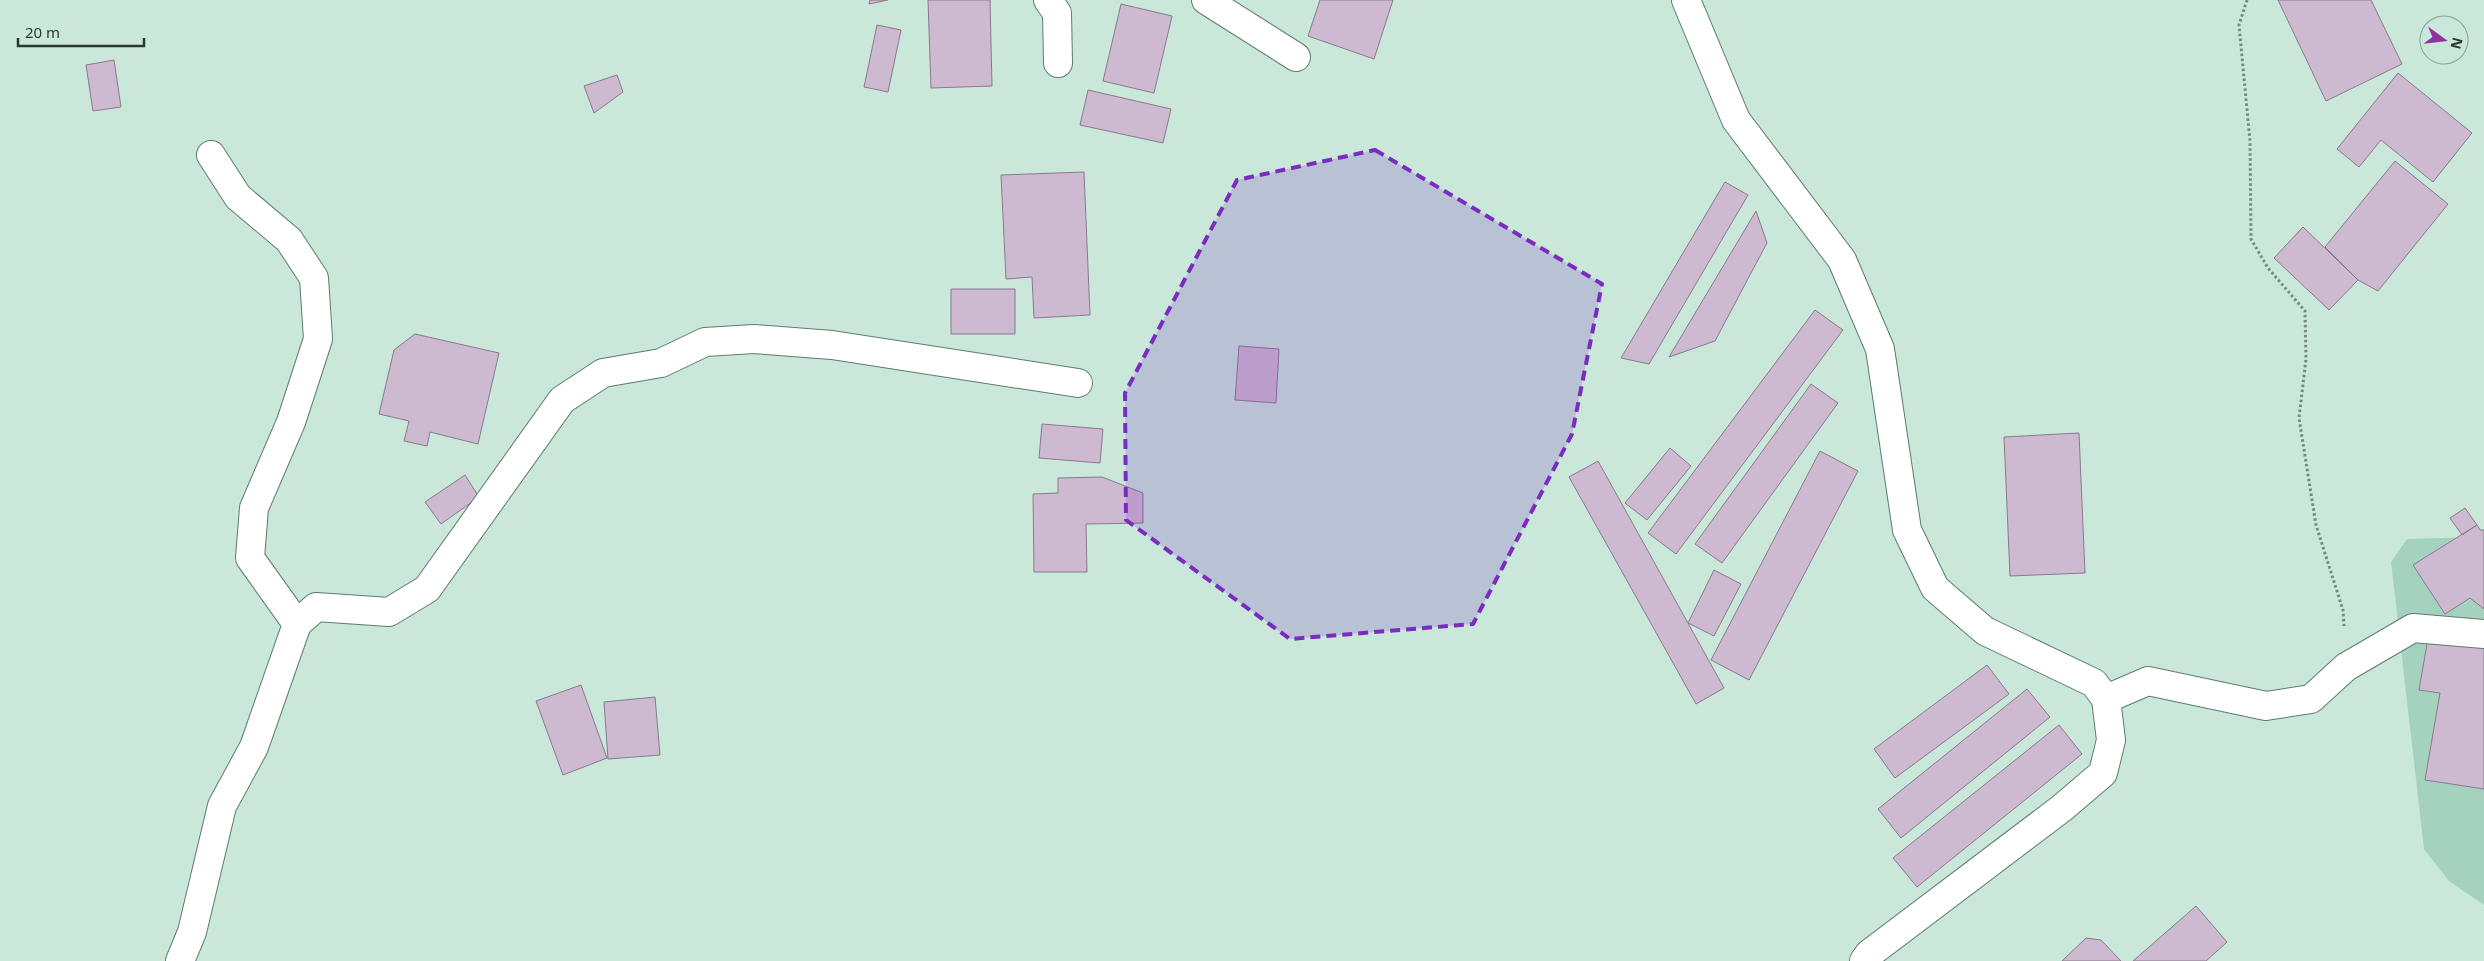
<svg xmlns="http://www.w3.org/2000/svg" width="2484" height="961" viewBox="0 0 2484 961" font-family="'Noto Sans',sans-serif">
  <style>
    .green { fill: #a5d2be }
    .building { fill: #cdbad0; stroke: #8a798d }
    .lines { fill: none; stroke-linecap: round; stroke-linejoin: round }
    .minor-casing { stroke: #5f7b6f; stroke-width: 30 }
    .path { stroke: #74897f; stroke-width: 3; stroke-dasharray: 2.5 2.5; stroke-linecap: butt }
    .minor { stroke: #fff; stroke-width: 28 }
    .marked { fill: #7b2cbf; fill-opacity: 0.2; stroke: #7b2cbf; stroke-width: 4; stroke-dasharray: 10 6; stroke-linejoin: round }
  </style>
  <rect width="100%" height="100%" fill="#c9e8da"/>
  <path class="green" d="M2478,537L2484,539V905L2449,881L2424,849L2391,562L2407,539Z"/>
  <path class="building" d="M870,0H888L869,4Z
    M928,0H990L992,86L931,88Z
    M1320,0H1393L1374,59L1308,36Z
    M2278,0H2371L2402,64L2326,101Z
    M1121,4L1172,16L1154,93L1103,81Z
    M877,25L901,30L888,92L864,87Z
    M114,60L121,107L93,111L86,65Z
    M2398,73L2472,133L2433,182L2381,140L2359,167L2337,149Z
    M617,75L623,92L594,113L584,86Z
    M1088,90L1171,109L1163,143L1080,125Z
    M2395,161L2448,204L2378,291L2358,280L2325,247Z
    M1084,172L1090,315L1034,318L1032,277L1006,279L1001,175Z
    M1725,182L1748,195L1649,364L1621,358Z
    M1756,211L1767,243L1715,341L1669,357Z
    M2303,227L2358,280L2329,310L2274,258Z
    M951,289H1015V334H951Z
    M1815,310L1843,330L1676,554L1648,533Z
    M415,334L499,353L478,444L430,432L427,446L404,441L409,421L379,414L394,350Z
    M1239,346L1279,349L1276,403L1235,400Z
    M1811,384L1838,403L1722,563L1695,544Z
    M1042,424L1103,429L1100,463L1039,458Z
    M2079,433L2085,573L2010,576L2004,437Z
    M1670,448L1691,466L1647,520L1625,503Z
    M1820,451L1858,471L1749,680L1711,660Z
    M1598,461L1724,688L1696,704L1569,477Z
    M465,475L479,497L441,524L425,502Z
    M1102,477L1143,493V523L1086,524L1087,572H1034L1033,494L1058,493V478Z
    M2465,508L2477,525L2462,535L2450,518Z
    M2477,525L2480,530H2484V609L2470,598L2445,614L2413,565Z
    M1714,570L1741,584L1714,636L1688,623Z
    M2428,638L2484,647V789L2425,780L2440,693L2419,690Z
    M1987,665L2009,694L1895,778L1874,749Z
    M581,685L607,758L563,775L536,701Z
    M2027,689L2050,717L1901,838L1878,809Z
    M655,697L660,755L608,759L604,702Z
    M2059,725L2082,754L1917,887L1893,858Z
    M2196,906L2227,942L2206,961H2133Z
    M2086,938L2101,940L2121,961H2062Z"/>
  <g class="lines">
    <g class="minor-casing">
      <path id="minor" d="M1048,0L1057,13L1058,63
        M1206,0L1296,57
        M1686,0L1736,120L1842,260L1880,349L1907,530L1935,588L1985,631L2094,683L2106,699L2111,740L2103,773L2062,808L1869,954L1864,961
        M297,624L316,607L389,612L427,589L562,400L603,373L661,363L705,342L754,339L832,345L1078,383
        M2106,699L2148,681L2266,706L2311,699L2346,667L2413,628L2484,634
        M180,961L192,932L222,806L254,747L297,624L250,558L254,508L291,422L318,339L314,278L289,240L238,197L211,155"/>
    </g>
    <path class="path" d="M2247,0L2239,25L2250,141L2251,239L2268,268L2305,311L2306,359L2299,418L2316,525L2343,610L2344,626"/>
    <use href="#minor" class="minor"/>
  </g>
  <path class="marked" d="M1375,150L1602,284L1572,434L1473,624L1290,639L1126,520L1125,393L1237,180Z"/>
  <g transform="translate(2444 40) rotate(105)"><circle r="24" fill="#c9e8da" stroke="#8aa196"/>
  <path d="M0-4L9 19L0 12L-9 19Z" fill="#8f349f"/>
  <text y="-8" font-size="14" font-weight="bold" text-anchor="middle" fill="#2b3731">N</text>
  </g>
  <path d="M18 38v8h126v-8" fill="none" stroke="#2b3731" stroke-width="2.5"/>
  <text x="25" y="38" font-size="15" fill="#2b3731" stroke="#c9e8da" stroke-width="4" paint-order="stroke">20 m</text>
</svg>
